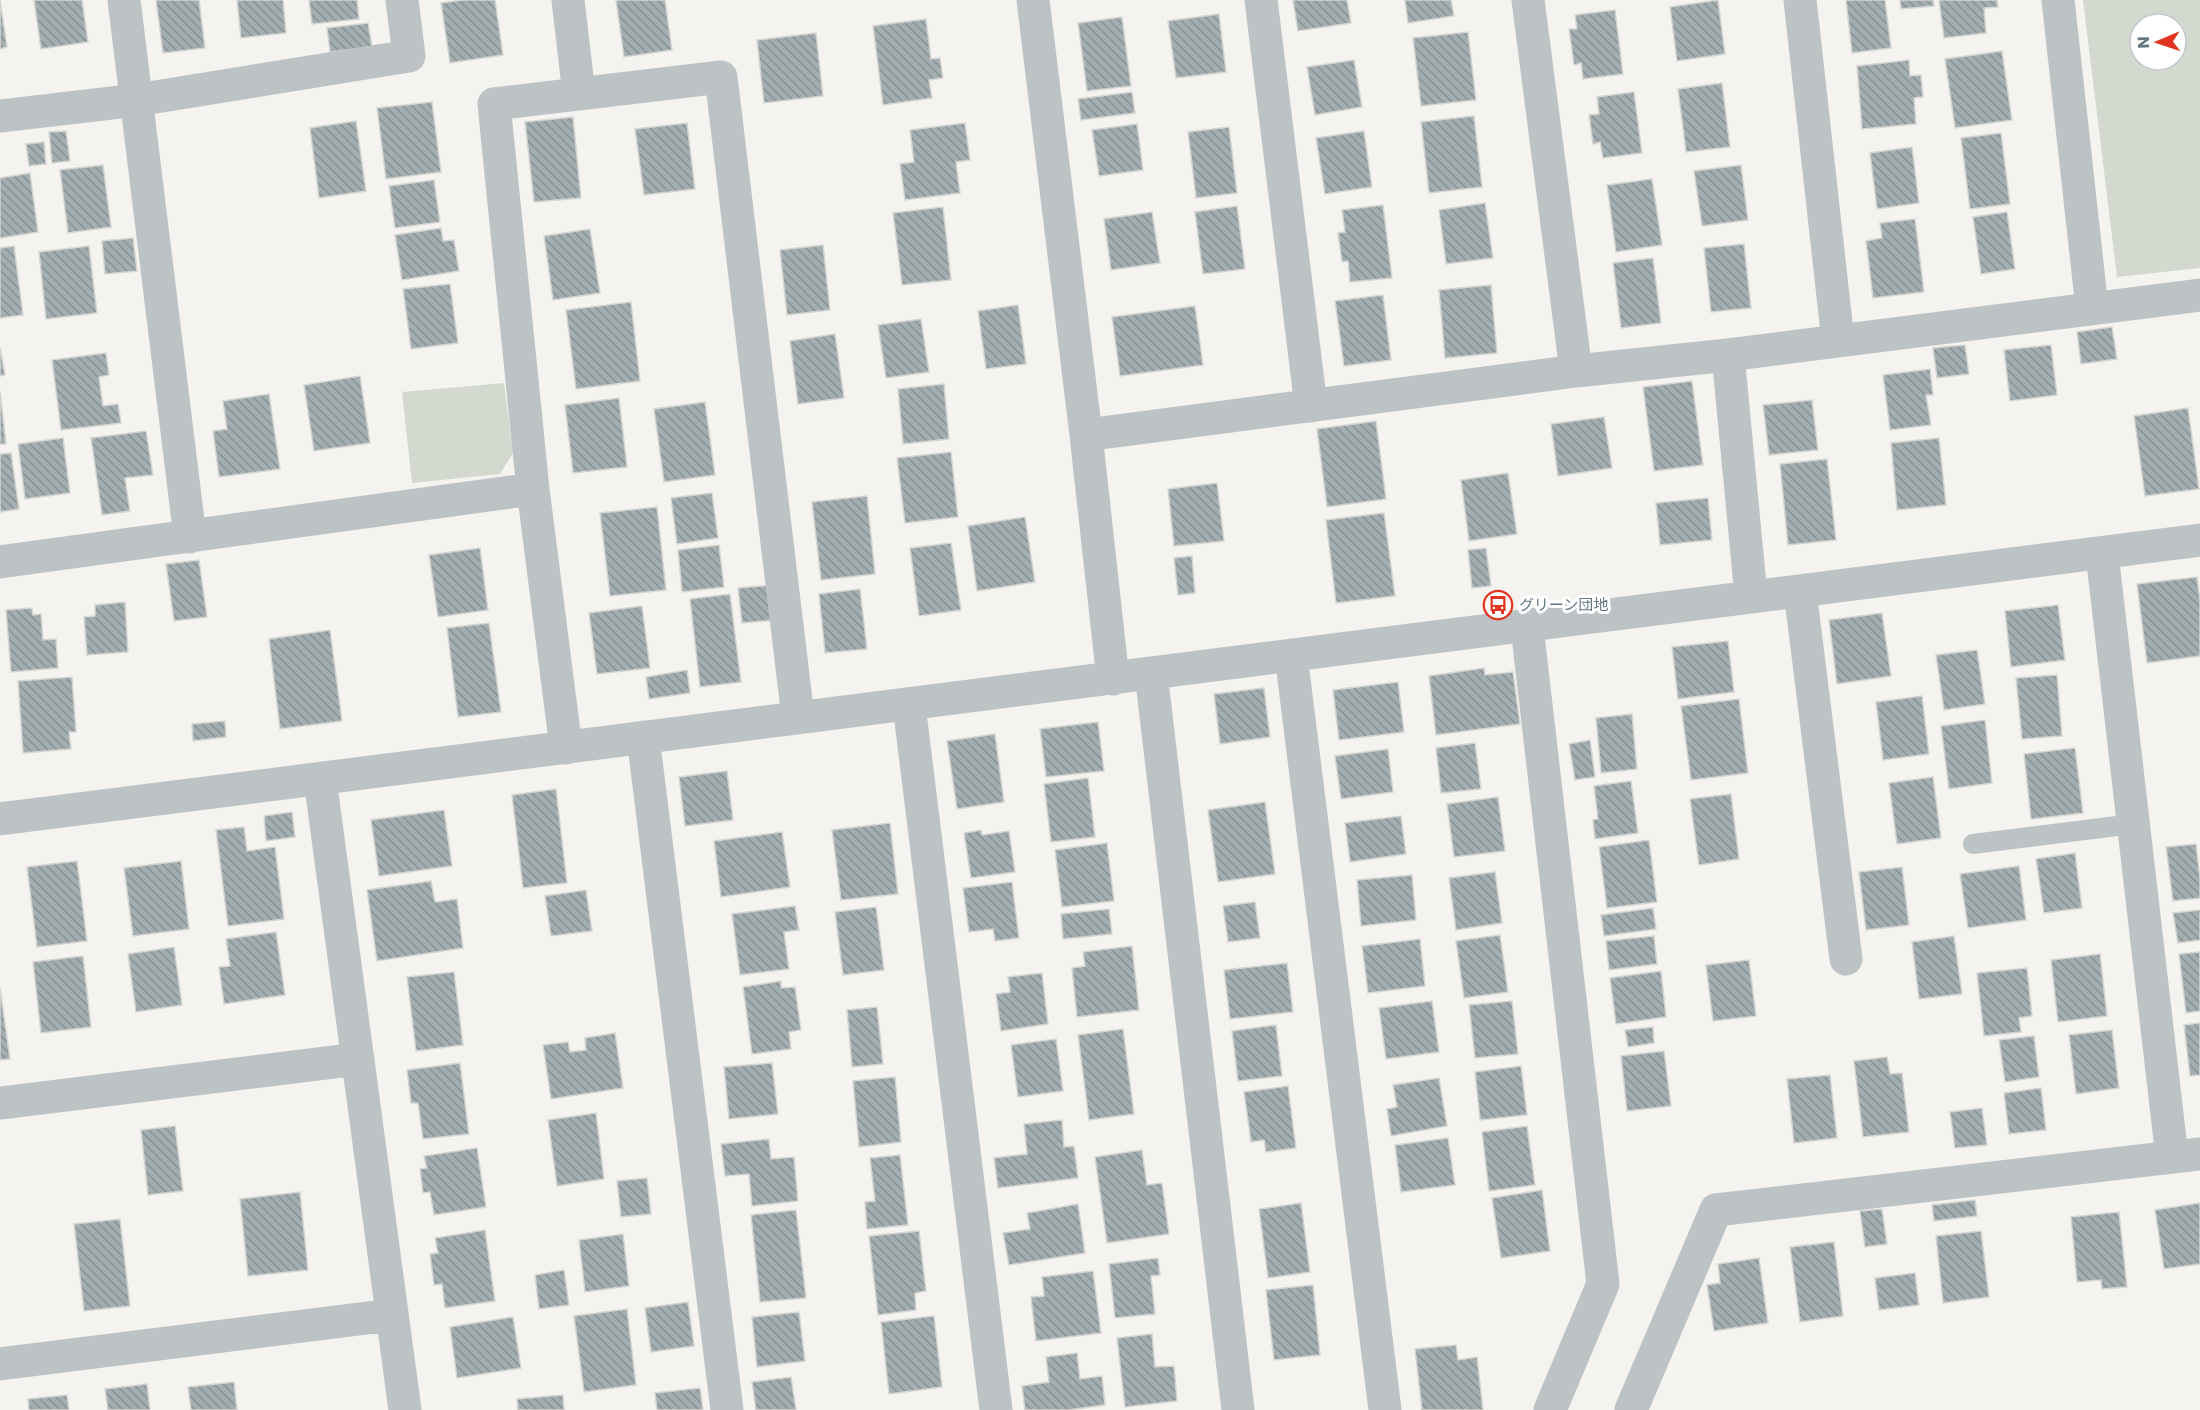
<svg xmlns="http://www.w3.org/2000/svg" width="2200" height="1410" viewBox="0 0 2200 1410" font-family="Poppins,'Noto Sans JP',sans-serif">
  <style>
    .green { fill: #d4d9cf; fill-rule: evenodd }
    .building { fill: url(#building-back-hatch); stroke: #d5d5d2; stroke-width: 1.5 }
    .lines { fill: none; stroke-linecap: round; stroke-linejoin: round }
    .lane { stroke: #bdc2c4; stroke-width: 20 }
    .street { stroke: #bdc2c4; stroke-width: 33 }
    .labels { text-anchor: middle; stroke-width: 6; stroke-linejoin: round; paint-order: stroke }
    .poi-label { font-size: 15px; fill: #637781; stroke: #fff; text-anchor: start }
  </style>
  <defs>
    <pattern id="building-back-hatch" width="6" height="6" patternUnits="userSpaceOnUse" patternTransform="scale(1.5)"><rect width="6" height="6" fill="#a3aeb1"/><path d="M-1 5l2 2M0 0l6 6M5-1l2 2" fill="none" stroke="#889295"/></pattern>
  </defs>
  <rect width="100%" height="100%" fill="#f4f3ef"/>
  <path class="green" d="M2083,0H2200V268L2117,277ZM2140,24H2176V60H2140Z
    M504,383L513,453L500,474L412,483L402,392Z"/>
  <path class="building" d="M0,0L7,47L0,49Z
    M34,0H82L88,42L41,49Z
    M156,0H199L205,48L163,53Z
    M237,0H283L286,33L241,38Z
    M309,0H357L359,19L312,24Z
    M463,0H495L503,55L450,63L441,3Z
    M616,0H665L672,50L624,57Z
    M1293,0H1347L1351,23L1298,31Z
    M1405,0H1451L1454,16L1408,23Z
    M1718,0L1725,54L1677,61L1670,7Z
    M1846,0H1885L1891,48L1852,53Z
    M1900,0H1933L1934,6L1901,9Z
    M1939,0H1997L1998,7L1984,8L1986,33L1944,38Z
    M1615,10L1623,74L1583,79L1581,63L1574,65L1569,29H1577L1575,15Z
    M1219,14L1226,72L1176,78L1168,21Z
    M1122,17L1131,86L1087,91L1078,23Z
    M926,19L931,59L940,58L943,78L929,80L932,98L883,105L873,26Z
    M368,23L372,47L330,52L327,28Z
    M1468,32L1476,100L1421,106L1413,38Z
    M816,33L823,96L764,103L757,40Z
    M2002,51L2012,120L1955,128L1945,59Z
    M1354,60L1362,107L1315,115L1307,67Z
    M1909,60L1910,76L1921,75L1923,97L1914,98L1916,124L1862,129L1857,66Z
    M1722,83L1730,147L1686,152L1678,89Z
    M1132,92L1135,113L1081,120L1078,99Z
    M1634,92L1642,153L1603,158L1600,142L1593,144L1589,115L1599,114L1597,97Z
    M432,102L441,172L386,179L377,108Z
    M1474,116L1482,187L1429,193L1421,122Z
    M573,117L581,198L534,202L525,122Z
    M356,121L366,191L319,198L310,128Z
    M687,123L695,189L644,195L635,129Z
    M965,123L970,160L956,162L960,193L905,200L900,164L914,162L910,130Z
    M1137,124L1143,170L1099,176L1092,130Z
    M1229,127L1237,193L1196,198L1188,132Z
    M66,131L70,161L52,163L49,132Z
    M1364,131L1372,187L1325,194L1316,138Z
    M2001,133L2010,204L1970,209L1961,138Z
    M44,142L46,164L29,166L26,144Z
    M1912,147L1919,203L1877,209L1870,153Z
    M103,165L111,227L68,233L60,170Z
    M1741,165L1748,220L1702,226L1694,171Z
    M30,173L38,232L0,238V178Z
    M1652,179L1662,245L1616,252L1607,185Z
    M434,180L440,222L395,228L389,186Z
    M1485,203L1493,258L1446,264L1439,210Z
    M1383,205L1392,278L1350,282L1348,261L1342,262L1338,233L1345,232L1342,210Z
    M1237,206L1245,269L1203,274L1195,212Z
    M943,207L951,280L902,285L893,213Z
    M1152,212L1160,263L1111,270L1104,219Z
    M2007,212L2015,269L1981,274L1973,217Z
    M1915,219L1924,292L1873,298L1866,241L1882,238L1880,223Z
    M441,228L443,241L454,240L459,271L402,280L395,235Z
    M590,229L600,293L553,300L544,236Z
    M133,238L137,271L105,274L102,241Z
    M1744,244L1751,308L1711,312L1704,248Z
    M823,245L830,310L787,315L780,250Z
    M14,246L23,315L0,318V248Z
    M89,246L97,313L46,319L39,252Z
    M1653,258L1661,323L1621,328L1613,263Z
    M450,284L458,343L411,349L403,289Z
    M1491,285L1497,353L1445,358L1439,290Z
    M1383,295L1391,360L1344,366L1335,301Z
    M631,302L640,381L576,389L566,310Z
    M1018,305L1026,364L986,369L978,311Z
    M1195,306L1203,365L1120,376L1112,317Z
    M921,319L929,372L886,378L878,325Z
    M2112,327L2117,359L2081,364L2077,332Z
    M835,334L844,398L798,404L790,341Z
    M1965,345L1969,374L1937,378L1933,348Z
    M2051,345L2057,395L2010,401L2004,350Z
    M0,347L5,375L0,376Z
    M106,353L109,375L99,377L103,406L118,404L121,423L61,430L52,360Z
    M1930,369L1933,395H1926L1931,425L1890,430L1883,375Z
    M360,376L370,443L314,451L304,385Z
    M1692,381L1703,465L1654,471L1643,387Z
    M944,384L949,439L903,444L898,389Z
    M0,391L6,444H0Z
    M269,394L280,469L219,477L213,431L227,429L223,401Z
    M619,398L627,467L573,473L565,405Z
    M1812,400L1818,450L1769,455L1763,405Z
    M705,402L715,475L664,482L654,409Z
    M2188,408L2199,489L2145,496L2134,416Z
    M1604,417L1612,468L1558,476L1551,424Z
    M1376,421L1386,499L1327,507L1317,429Z
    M146,431L153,475L125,478L130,511L102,515L91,438Z
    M63,438L70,493L25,499L18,444Z
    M1939,438L1946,505L1897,510L1891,443Z
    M951,452L958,517L905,523L897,458Z
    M11,453L19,509L0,512V454Z
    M1827,459L1836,540L1788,545L1780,464Z
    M1508,473L1517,534L1469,541L1461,480Z
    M1217,483L1224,541L1174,546L1168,489Z
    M712,493L718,538L677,544L671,498Z
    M867,496L875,574L821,580L812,502Z
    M1708,498L1712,540L1660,545L1656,503Z
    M657,507L666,590L610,596L600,513Z
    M1384,513L1395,596L1336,603L1326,520Z
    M1025,517L1035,582L977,591L968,526Z
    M951,543L961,610L919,616L910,548Z
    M719,545L724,587L682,592L678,550Z
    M480,548L488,610L438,617L429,555Z
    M1486,548L1491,586L1472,588L1468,550Z
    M1192,556L1195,593L1178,595L1174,558Z
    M199,560L207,617L174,621L166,564Z
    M2197,577L2200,600V656L2147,663L2137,584Z
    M772,585L775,620L742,623L738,588Z
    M860,589L867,649L825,653L819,594Z
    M730,594L741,682L700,687L690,599Z
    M125,602L128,652L87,655L84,617L95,616V605Z
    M2058,605L2065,660L2011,667L2005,611Z
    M642,606L650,668L597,674L589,613Z
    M32,608L33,615L41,614L43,640L56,639L58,668L11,672L6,610Z
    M1882,613L1891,676L1837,684L1829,620Z
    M489,623L501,712L458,717L447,628Z
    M330,630L342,721L280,729L269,639Z
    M1728,641L1734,692L1678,699L1672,647Z
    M1977,650L1985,704L1944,710L1936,655Z
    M1484,668L1485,675L1513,672L1520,724L1436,735L1429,676Z
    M687,670L690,693L649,699L646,677Z
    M2057,675L2062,736L2022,739L2016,678Z
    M72,677L76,732H69L71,749L23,753L18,681Z
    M1398,682L1404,732L1339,740L1333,690Z
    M1264,688L1270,737L1220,744L1214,694Z
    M1922,696L1929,754L1883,760L1876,702Z
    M1739,699L1748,773L1691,780L1681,706Z
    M1632,714L1637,769L1601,773L1596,718Z
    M1985,720L1992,783L1949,789L1941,726Z
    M225,721L226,737L193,741L192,724Z
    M1098,722L1104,771L1046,777L1040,729Z
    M995,734L1004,802L957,809L947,741Z
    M1590,740L1595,777L1575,780L1569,744Z
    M1475,743L1481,789L1441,793L1436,748Z
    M2075,748L2083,813L2031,819L2024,754Z
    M1388,749L1393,792L1341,799L1335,756Z
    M727,771L733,820L685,826L679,777Z
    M1933,777L1941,838L1897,844L1889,783Z
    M1088,778L1095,837L1051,842L1044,784Z
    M1631,781L1638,833L1595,839L1593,820L1598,819L1594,786Z
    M556,789L567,883L523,888L512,795Z
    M1731,794L1739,859L1699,865L1690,799Z
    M1498,797L1505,851L1454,857L1447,804Z
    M1265,802L1275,874L1218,882L1208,810Z
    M444,810L452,866L379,876L371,820Z
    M292,812L295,837L266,841L264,816Z
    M1401,816L1406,854L1350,862L1345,823Z
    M890,823L898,894L841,900L832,830Z
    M244,827L247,851L275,847L284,919L228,926L216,830Z
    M981,830L982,835L1009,831L1015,872L971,878L964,833Z
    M782,832L790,887L721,897L714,841Z
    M1649,840L1657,902L1607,908L1599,847Z
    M1107,843L1114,901L1062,907L1055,850Z
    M2196,844L2200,879V898L2173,901L2166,847Z
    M2075,853L2082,908L2044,913L2036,859Z
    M77,861L87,941L37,947L27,867Z
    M181,861L189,929L133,936L124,868Z
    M2019,866L2026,920L1968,928L1960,874Z
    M1902,867L1909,925L1866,930L1859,872Z
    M1495,872L1502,923L1456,930L1449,878Z
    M1412,875L1416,920L1361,926L1357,880Z
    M431,881L435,902L457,899L463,948L377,961L367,890Z
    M1012,882L1019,938L995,941L993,929L969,932L963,888Z
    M586,890L592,931L551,936L545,896Z
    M1255,902L1260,938L1228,942L1223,906Z
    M795,906L799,930L784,932L789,969L740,975L732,914Z
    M876,907L884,970L843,975L835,912Z
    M1653,908L1656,929L1604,936L1601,915Z
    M1109,909L1112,934L1063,939L1061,914Z
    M2200,910V940L2178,943L2173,913Z
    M276,932L285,995L224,1004L219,967L230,966L226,939Z
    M1500,935L1508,992L1464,998L1456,941Z
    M1654,936L1657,964L1609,970L1606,941Z
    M1954,936L1962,994L1919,999L1912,942Z
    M1420,939L1425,986L1368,993L1362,946Z
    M1132,946L1139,1010L1077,1017L1072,968L1085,966L1083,952Z
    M174,947L182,1005L136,1012L128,954Z
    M2200,952V1011L2186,1013L2179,954Z
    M2100,954L2107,1016L2058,1022L2051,960Z
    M83,956L91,1027L41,1033L33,962Z
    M1749,960L1756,1016L1713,1021L1706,965Z
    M1287,963L1293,1012L1230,1019L1224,970Z
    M2027,968L2032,1016L2019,1018L2021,1032L1984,1036L1977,973Z
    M1661,971L1666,1017L1616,1024L1610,978Z
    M454,972L463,1045L416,1051L407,977Z
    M1042,973L1048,1024L1001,1031L996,994L1010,992L1008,977Z
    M781,981V988L795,987L801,1030L789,1032L791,1049L752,1054L743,987Z
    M0,988L10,1059L0,1060Z
    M1432,1001L1439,1052L1386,1059L1379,1008Z
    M1512,1001L1518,1054L1475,1058L1469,1005Z
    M877,1007L883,1064L852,1067L847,1010Z
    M2200,1023V1075L2190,1076L2184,1025Z
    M1276,1025L1282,1076L1238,1081L1232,1031Z
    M1653,1027L1654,1043L1628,1047L1625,1030Z
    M1123,1029L1134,1114L1089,1120L1078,1035Z
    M2112,1030L2119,1088L2076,1094L2069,1035Z
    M615,1033L623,1088L551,1099L543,1045L568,1042L570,1052L586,1050L585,1038Z
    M2034,1036L2039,1077L2005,1082L1999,1040Z
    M1056,1039L1063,1091L1018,1097L1011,1045Z
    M1664,1051L1671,1106L1627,1111L1621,1056Z
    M1887,1057L1890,1074L1902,1073L1909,1132L1863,1137L1854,1061Z
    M460,1063L469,1134L423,1139L418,1103H411L407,1070Z
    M772,1063L778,1114L729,1119L724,1067Z
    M1521,1066L1527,1115L1480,1120L1475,1072Z
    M1830,1075L1837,1138L1794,1143L1787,1079Z
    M895,1077L901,1142L859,1147L853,1081Z
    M1439,1078L1447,1126L1391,1136L1387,1109L1397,1107L1393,1085Z
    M1288,1086L1296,1148L1266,1152L1264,1140L1251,1142L1244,1092Z
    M2041,1088L2046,1130L2009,1134L2004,1093Z
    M1982,1108L1987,1145L1955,1148L1950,1112Z
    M596,1113L604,1179L557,1186L548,1120Z
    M1062,1120L1064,1147L1074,1146L1078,1178L998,1188L994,1158L1027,1154L1024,1124Z
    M175,1126L183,1191L148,1195L141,1130Z
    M1527,1126L1535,1185L1489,1191L1482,1132Z
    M1448,1138L1455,1185L1401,1192L1395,1145Z
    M769,1139L771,1159L794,1157L798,1201L752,1206L749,1174L725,1176L721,1144Z
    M477,1148L486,1207L434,1215L430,1192L423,1193L420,1169L427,1168L424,1156Z
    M1142,1150L1147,1185L1162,1183L1169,1234L1107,1243L1095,1157Z
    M900,1155L908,1225L867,1229L865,1202L875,1201L870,1158Z
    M647,1178L651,1214L621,1217L617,1181Z
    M1542,1190L1550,1251L1501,1258L1492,1198Z
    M300,1192L308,1270L248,1276L240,1199Z
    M1975,1200L1977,1216L1934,1221L1932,1205Z
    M1301,1203L1310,1272L1268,1278L1259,1209Z
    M2200,1203V1264L2164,1269L2155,1210Z
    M1078,1204L1085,1253L1009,1265L1003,1233L1030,1229L1027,1213Z
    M1882,1209L1887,1244L1865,1247L1860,1211Z
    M796,1210L806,1298L760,1302L751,1215Z
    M2119,1212L2127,1287L2102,1289L2101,1280L2077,1282L2071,1217Z
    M120,1219L130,1306L84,1311L74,1224Z
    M485,1230L495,1301L445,1308L442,1284L434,1285L430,1254L438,1253L435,1238Z
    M919,1231L926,1291L915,1293L916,1310L878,1315L869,1236Z
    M1981,1231L1989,1297L1943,1303L1936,1236Z
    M623,1234L629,1286L585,1292L579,1240Z
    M1834,1242L1843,1316L1800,1322L1790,1247Z
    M1158,1258L1160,1275L1151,1276L1155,1314L1115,1318L1109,1264Z
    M1759,1258L1768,1323L1714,1331L1707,1285L1720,1283L1718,1264Z
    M564,1270L569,1305L539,1309L535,1275Z
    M1093,1271L1101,1333L1036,1341L1031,1297L1044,1296L1042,1277Z
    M1915,1273L1919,1305L1879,1310L1875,1278Z
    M1313,1285L1320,1355L1274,1360L1266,1290Z
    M688,1302L694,1346L651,1352L645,1308Z
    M627,1309L636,1385L584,1392L574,1316Z
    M799,1312L805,1361L757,1367L752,1317Z
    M934,1316L942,1387L889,1394L881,1322Z
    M513,1317L521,1368L457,1378L450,1327Z
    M1152,1334L1155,1367L1174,1366L1177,1401L1125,1407L1117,1338Z
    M1456,1345L1458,1360L1477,1357L1483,1410H1422L1415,1349Z
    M1077,1353L1080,1379L1102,1376L1105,1405L1068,1410H1025L1022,1386L1049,1382L1046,1357Z
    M791,1377L796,1410H756L752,1382Z
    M234,1382L237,1410H191L188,1387Z
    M147,1384L150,1410H108L105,1389Z
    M700,1388L703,1410H657L655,1393Z
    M67,1395L69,1410H29L28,1399Z
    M563,1395L564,1410H518L517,1399Z"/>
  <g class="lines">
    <path class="lane" d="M1973,844L2133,824"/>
    <path class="street" d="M124,0L190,537
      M568,0L579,94
      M1033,0L1086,435L1113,679
      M1261,0L1311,406
      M1528,0L1576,371
      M1800,0L1838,341
      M2058,0L2092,308
      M0,116L137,100L409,56L402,0
      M1728,355L1751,596
      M1086,435L1576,371L1728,355L2200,295
      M2102,554L2172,1157
      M0,562L533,489
      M1800,591L1846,959
      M1527,627L1603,1284L1550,1410
      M1291,655L1385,1410
      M1151,673L1238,1410
      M909,705L996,1410
      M643,737L727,1410
      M566,748L533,489L494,104L721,77L798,717
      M320,779L405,1410
      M0,819L2200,540
      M0,1103L358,1059
      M0,1364L391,1315
      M1631,1410L1716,1210L2200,1154"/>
  </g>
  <defs>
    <g id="bus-ring" transform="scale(1.5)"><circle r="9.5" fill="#fff" stroke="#e23521" stroke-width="1.5"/><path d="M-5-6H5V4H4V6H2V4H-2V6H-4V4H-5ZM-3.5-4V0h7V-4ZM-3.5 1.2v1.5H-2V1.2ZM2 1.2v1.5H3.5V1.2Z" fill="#e23521"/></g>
  </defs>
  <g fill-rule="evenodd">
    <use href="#bus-ring" x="1498" y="605"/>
  </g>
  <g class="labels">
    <g class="poi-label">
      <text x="1519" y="610">グリーン団地</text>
    </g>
  </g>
  <g transform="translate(2158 42) rotate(268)"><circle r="28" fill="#ffffff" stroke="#c1c9cd" stroke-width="1.5"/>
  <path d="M0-4.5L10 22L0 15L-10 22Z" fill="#e23521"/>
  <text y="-9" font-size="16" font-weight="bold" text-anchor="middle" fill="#637781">N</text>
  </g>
</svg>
